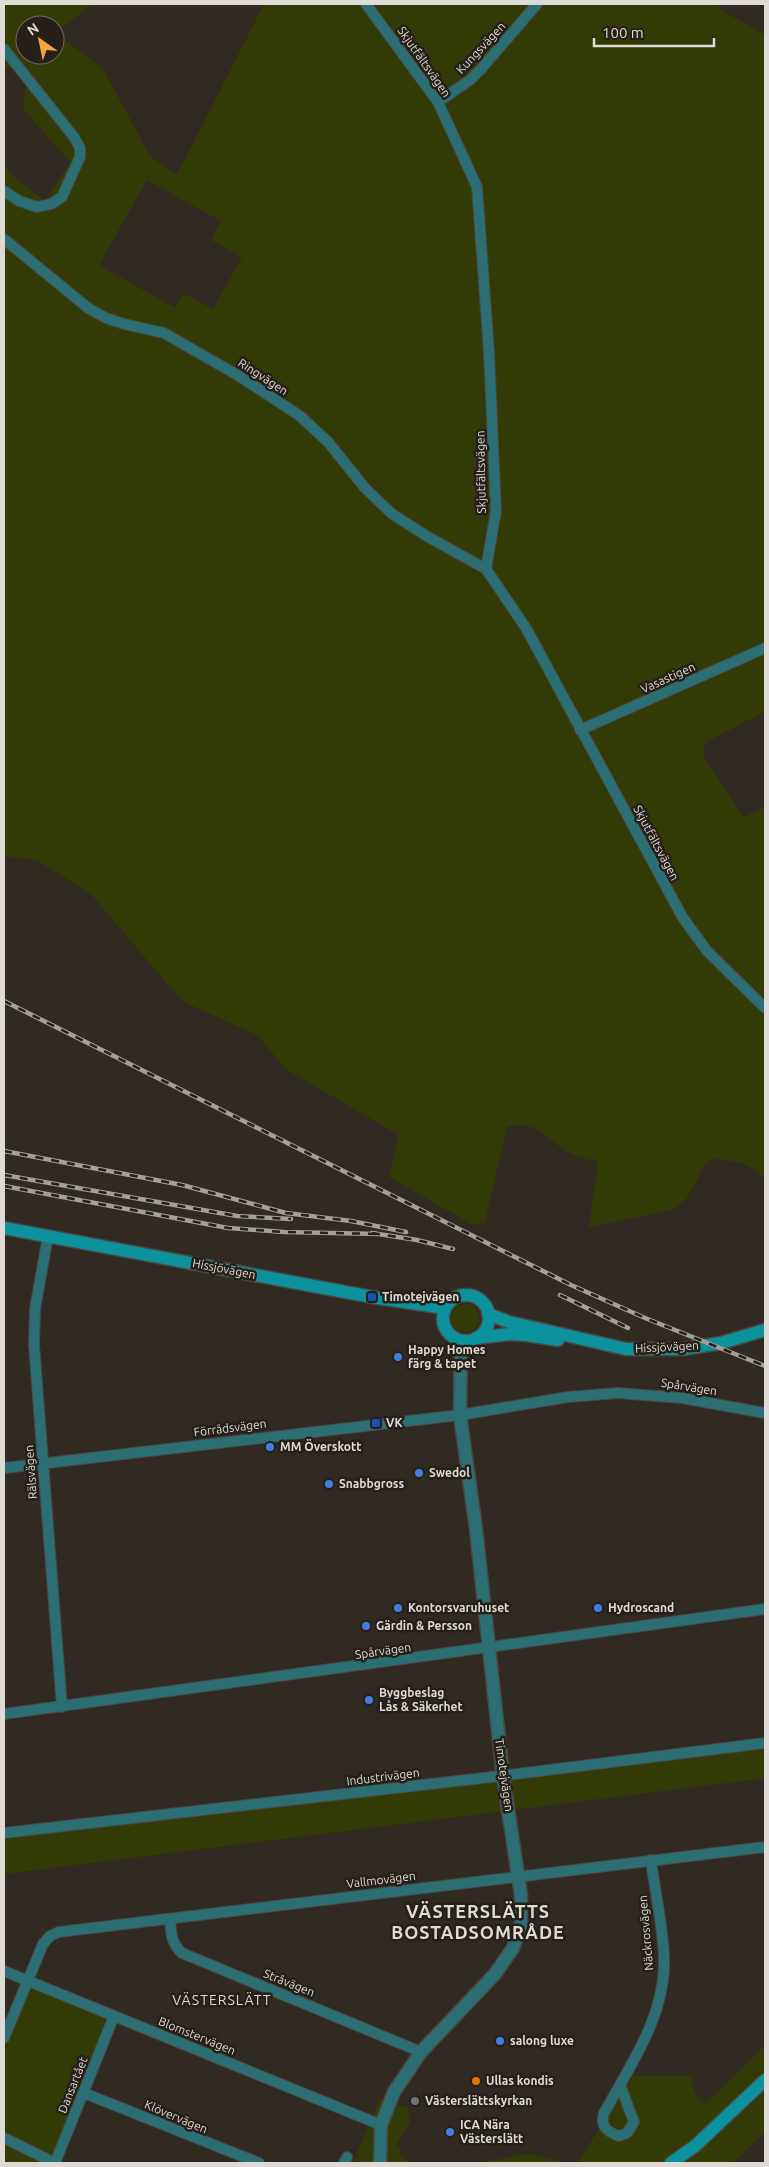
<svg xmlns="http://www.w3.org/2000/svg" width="769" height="2167" viewBox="0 0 769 2167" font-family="Ubuntu,sans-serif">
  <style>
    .green { fill: #323b05; fill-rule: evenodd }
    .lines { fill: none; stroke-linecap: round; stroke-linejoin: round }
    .minor-casing { stroke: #4c4640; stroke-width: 12 }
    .tertiary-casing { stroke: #4c4640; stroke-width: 15 }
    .secondary-casing { stroke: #4c4640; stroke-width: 15 }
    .minor { stroke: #2b6e74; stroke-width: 10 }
    .tertiary { stroke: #2b6e74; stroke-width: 12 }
    .secondary { stroke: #0b929d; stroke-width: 12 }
    .rail-casing { stroke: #a39f99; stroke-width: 4.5 }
    .rail { stroke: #262019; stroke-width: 2.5; stroke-dasharray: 8; stroke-linecap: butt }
    .transit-dot { fill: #1a4fb4; stroke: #262019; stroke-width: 2 }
    .shop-dot { fill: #3f7fe0; stroke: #262019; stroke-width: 2 }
    .food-dot { fill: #e8710a; stroke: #262019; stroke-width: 2 }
    .worship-dot { fill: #6b7280; stroke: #262019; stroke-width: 2 }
    .labels { text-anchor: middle; stroke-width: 5; stroke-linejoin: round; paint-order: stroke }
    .street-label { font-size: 12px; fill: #dedbd6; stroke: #262019 }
    .poi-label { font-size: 12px; font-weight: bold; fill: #dedbd6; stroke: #262019; text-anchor: start }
    .neighbourhood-label { font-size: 14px; letter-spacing: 1px; fill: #dedbd6; stroke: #262019 }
    .district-label { font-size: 18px; font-weight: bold; letter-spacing: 1px; fill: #dedbd6; stroke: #262019 }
  </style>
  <rect width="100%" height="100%" fill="#302a23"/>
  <path class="green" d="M4,4H93L55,32V25H25V55H55V33L103,69L150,156L177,175L264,4H717L723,11L765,35V713L764,712L705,743L703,756L743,817L765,807V1179C752,1163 732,1160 712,1159L705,1165L687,1198L672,1210L589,1227L598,1162C590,1159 580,1158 572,1154C546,1142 540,1119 507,1127L485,1222L473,1225L389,1177L399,1135L287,1070L257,1035L182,1001L90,893L36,860L4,856V166L17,179L45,201L70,162L23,109L26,85L10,66L4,70ZM147,180L221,221L211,240L242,257L213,309L183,293L175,308L99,265Z
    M451 1318a14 14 0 1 1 28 0a14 14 0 1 1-28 0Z
    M765,1743V1778L4,1874V1833Z
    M30,1989L101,2011L105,2017L107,2028L52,2163H4V2049Z
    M765,2046V2131L733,2163H577L633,2076H691L694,2093L705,2104Z
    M379,2100L408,2108L410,2122L396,2146L402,2149L399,2155L411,2163H353Z
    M528,2154L567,2163H478Z"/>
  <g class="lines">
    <g class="minor-casing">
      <path id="minor" d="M366,4L438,102L477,187L489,352L496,511L486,569L526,628L683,918L707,951L765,1008
        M4,49L74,137L80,148V157L62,197L51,204L37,207L19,201L4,191
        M438,102L470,80L481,69L537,4
        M4,239L88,308L106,318L124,324L164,333L239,376L300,416L328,442L365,488L392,514L430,538L486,569
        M580,730L765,648
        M48,1236L35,1309L34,1345L62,1707
        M4,1468L460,1415L568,1397L618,1393L682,1398L765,1413
        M4,1714L765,1609
        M4,1833L492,1777L765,1743
        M170,1919C171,1933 171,1943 182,1953L421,2052
        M4,1971L381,2125
        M4,2038L43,1944L50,1936L59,1932L765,1847
        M620,2085L634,2122L627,2133L619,2136C607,2132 600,2126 604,2113C630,2066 666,2015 664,1958C663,1926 655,1892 651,1860
        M84,2093L259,2163
        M4,2138L55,2163
        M55,2163L114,2016
        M344,2163L347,2157"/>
    </g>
    <g class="tertiary-casing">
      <path id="tertiary" d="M380,2163L381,2125L394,2092L421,2052L495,1974L513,1948L521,1925V1895L503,1776L476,1529L460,1415L461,1341"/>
    </g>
    <g class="secondary-casing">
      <path id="secondary" d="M4,1228L372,1297L445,1308
        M443 1318a23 23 0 1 1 46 0a23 23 0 1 1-46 0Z
        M488,1314L509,1322L626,1349H683L721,1343L765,1330
        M476,1338L510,1334L527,1335L558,1340
        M671,2163L695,2146L765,2080"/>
    </g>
    <use href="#minor" class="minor"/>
    <use href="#tertiary" class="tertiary"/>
    <use href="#secondary" class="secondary"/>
    <g class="rail-casing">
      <path id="rail" d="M4,1001L571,1285L645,1318L765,1366
        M4,1151L182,1185L286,1213L351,1221L406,1232
        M4,1175L237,1216L291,1219
        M4,1186L228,1228L284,1232L379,1234
        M372,1233L417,1240L453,1249
        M560,1295L628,1328"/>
    </g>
    <use href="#rail" class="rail"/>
  </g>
  <g class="transit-dot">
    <rect x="367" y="1292" width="10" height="10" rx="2.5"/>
    <rect x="371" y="1418" width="10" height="10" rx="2.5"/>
  </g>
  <g class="shop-dot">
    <circle cx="398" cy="1357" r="5"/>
    <circle cx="270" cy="1447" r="5"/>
    <circle cx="419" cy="1473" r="5"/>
    <circle cx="329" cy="1484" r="5"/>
    <circle cx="398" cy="1608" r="5"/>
    <circle cx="598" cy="1608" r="5"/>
    <circle cx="366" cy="1626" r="5"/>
    <circle cx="369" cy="1700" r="5"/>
    <circle cx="500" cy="2041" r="5"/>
    <circle cx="450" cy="2132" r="5"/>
  </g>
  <circle class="food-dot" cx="476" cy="2081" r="5"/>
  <circle class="worship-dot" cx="415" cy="2101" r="5"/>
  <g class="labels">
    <g class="street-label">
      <text transform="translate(481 48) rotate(-47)" y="4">Kungsvägen</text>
      <text transform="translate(424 62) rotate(55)" y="4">Skjutfältsvägen</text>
      <text transform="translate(263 377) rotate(33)" y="4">Ringvägen</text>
      <text transform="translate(481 472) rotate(-91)" y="4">Skjutfältsvägen</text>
      <text transform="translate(668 678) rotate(-24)" y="4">Vasastigen</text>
      <text transform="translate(656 843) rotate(62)" y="4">Skjutfältsvägen</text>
      <text transform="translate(224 1269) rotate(11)" y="4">Hissjövägen</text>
      <text transform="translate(667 1347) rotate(-3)" y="4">Hissjövägen</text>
      <text transform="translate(689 1387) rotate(9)" y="4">Spårvägen</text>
      <text transform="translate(230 1428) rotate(-7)" y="4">Förrådsvägen</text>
      <text transform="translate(31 1472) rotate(-94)" y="4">Rälsvägen</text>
      <text transform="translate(383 1651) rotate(-8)" y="4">Spårvägen</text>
      <text transform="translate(504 1775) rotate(82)" y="4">Timotejvägen</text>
      <text transform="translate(383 1777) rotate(-7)" y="4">Industrivägen</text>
      <text transform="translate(381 1880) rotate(-7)" y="4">Vallmovägen</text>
      <text transform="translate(646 1933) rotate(-95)" y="4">Näckrosvägen</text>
      <text transform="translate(289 1983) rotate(22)" y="4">Stråvägen</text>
      <text transform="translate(197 2036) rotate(22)" y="4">Blomstervägen</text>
      <text transform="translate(73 2085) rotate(-68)" y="4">Dansartået</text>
      <text transform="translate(176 2117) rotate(23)" y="4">Klövervägen</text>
    </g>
    <g class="poi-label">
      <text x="382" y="1301">Timotejvägen</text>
      <text x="408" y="1354">Happy Homes<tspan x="408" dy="14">färg &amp; tapet</tspan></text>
      <text x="386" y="1427">VK</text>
      <text x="280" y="1451">MM Överskott</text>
      <text x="429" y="1477">Swedol</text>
      <text x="339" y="1488">Snabbgross</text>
      <text x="408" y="1612">Kontorsvaruhuset</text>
      <text x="608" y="1612">Hydroscand</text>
      <text x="376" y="1630">Gärdin &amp; Persson</text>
      <text x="379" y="1697">Byggbeslag<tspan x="379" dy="14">Lås &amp; Säkerhet</tspan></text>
      <text x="510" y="2045">salong luxe</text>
      <text x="486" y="2085">Ullas kondis</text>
      <text x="425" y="2105">Västerslättskyrkan</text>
      <text x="460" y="2129">ICA Nära<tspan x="460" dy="14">Västerslätt</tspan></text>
    </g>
    <g class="neighbourhood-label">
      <text x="222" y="2005">VÄSTERSLÄTT</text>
    </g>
    <g class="district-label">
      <text x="478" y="1918">VÄSTERSLÄTTS<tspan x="478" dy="21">BOSTADSOMRÅDE</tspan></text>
    </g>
  </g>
  <rect width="769" height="2167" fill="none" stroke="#dedbd6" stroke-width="10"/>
  <g transform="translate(40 40) rotate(327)"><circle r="24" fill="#262019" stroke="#706b65"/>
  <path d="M0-4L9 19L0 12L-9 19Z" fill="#f4a443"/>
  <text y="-8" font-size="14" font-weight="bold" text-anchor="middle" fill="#dedbd6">N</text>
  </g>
  <path d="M594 38v8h120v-8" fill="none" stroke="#dedbd6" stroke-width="2.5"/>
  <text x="602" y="38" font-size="15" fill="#dedbd6" stroke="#262019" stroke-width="4" paint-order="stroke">100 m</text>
</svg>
